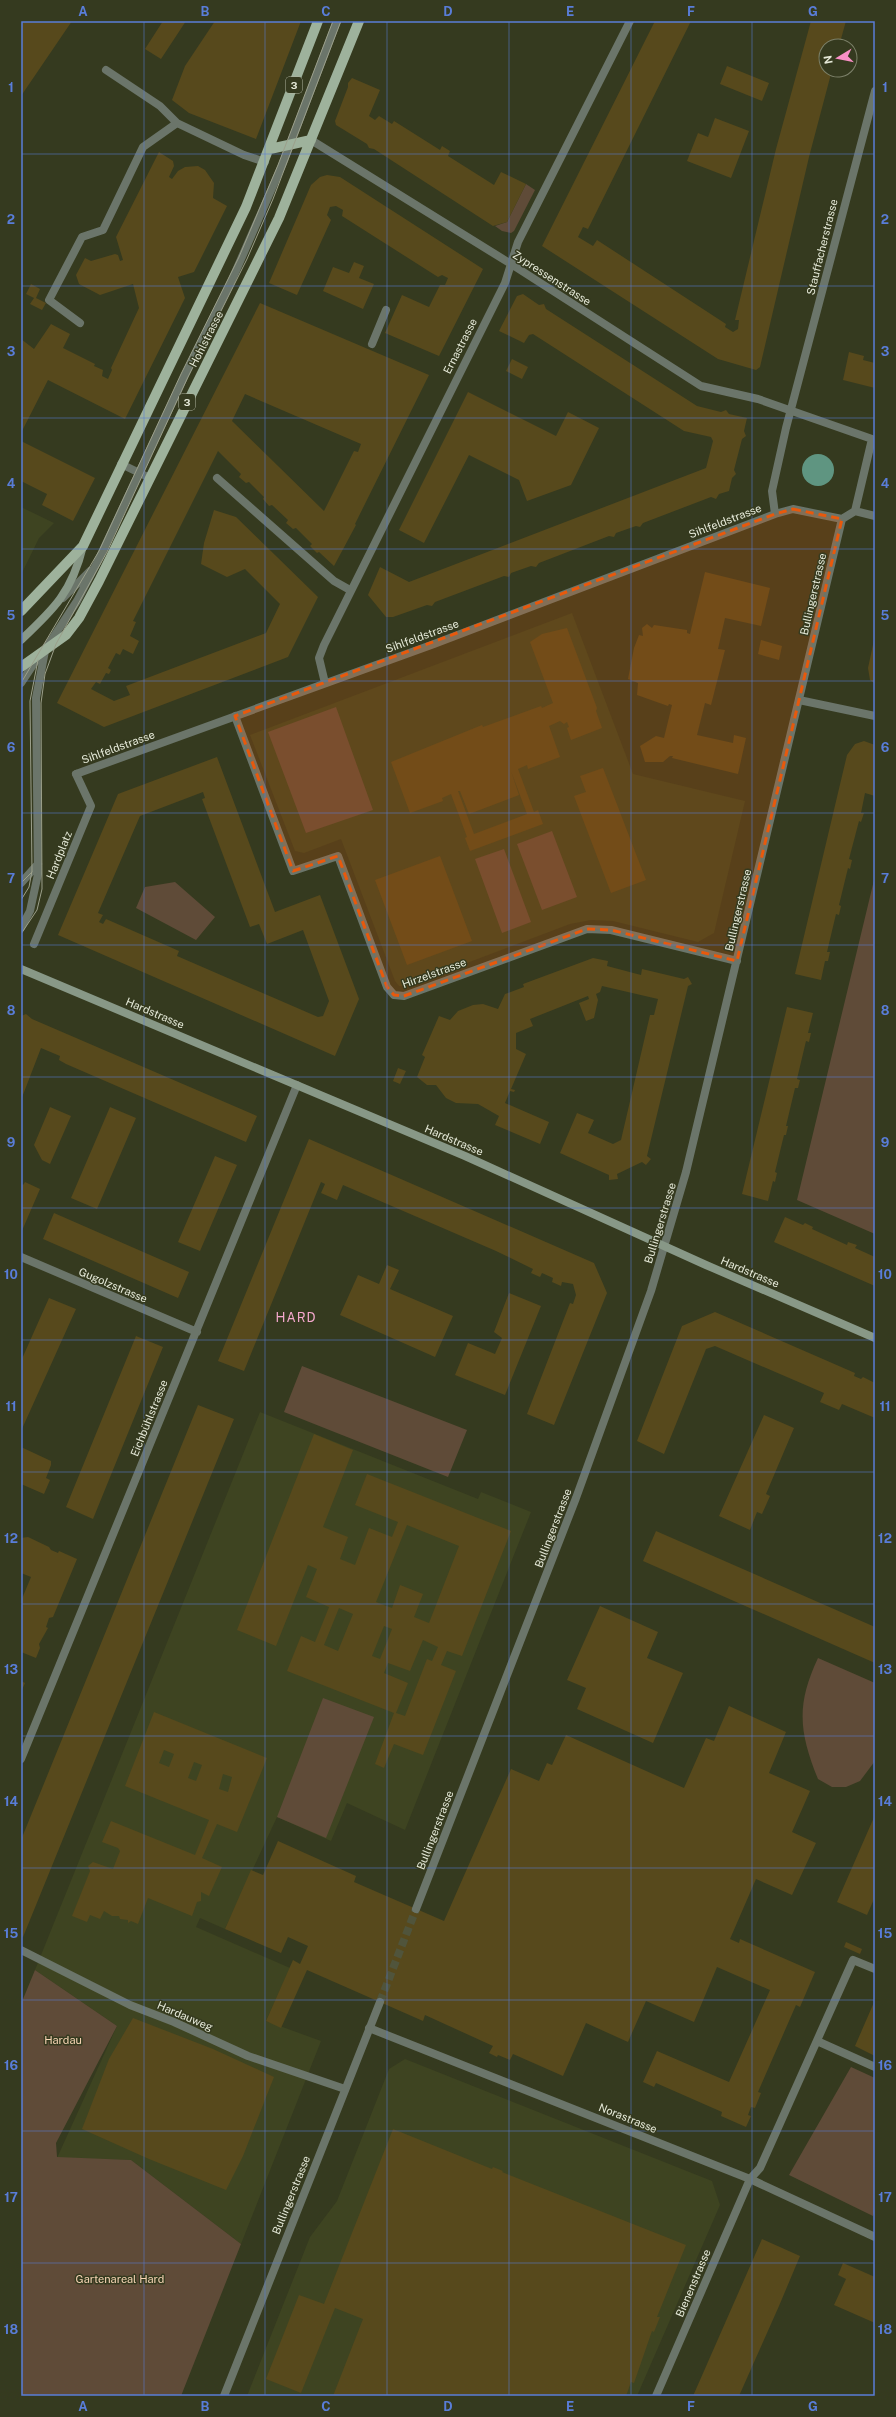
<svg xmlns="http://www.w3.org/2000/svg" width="896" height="2417" viewBox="0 0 896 2417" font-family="'Public Sans',sans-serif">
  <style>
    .built { fill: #3e4421 }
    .green { fill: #5f4b38 }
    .water { fill: #5f9581 }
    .building { fill: #57491c; fill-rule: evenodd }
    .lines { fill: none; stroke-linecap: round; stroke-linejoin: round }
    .street-tunnel { stroke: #50543b; stroke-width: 8; stroke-dasharray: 8 4; stroke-linecap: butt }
    .lane { stroke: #6b756a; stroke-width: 8 }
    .street { stroke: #6b756a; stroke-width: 8 }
    .secondary { stroke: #889887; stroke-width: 8 }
    .primary { stroke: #9eb29c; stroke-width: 10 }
    .tram { stroke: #9ca08b; stroke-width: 1 }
    .marked { fill: #e8590c; fill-opacity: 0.2; stroke: #e8590c; stroke-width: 3; stroke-dasharray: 8 5; stroke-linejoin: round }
    .grid { fill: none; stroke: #597dd8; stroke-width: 1; stroke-opacity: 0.55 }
    .labels { text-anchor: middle; stroke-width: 3; stroke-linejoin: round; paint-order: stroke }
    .shield { fill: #353a1f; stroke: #b1b5a1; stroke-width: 1 }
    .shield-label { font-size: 10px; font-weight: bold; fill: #e6ead9 }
    .street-label { font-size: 11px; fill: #e6ead9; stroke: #353a1f }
    .park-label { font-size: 11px; fill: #f8d6b6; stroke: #353a1f }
    .quarter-label { font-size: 13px; letter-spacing: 1px; fill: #f4a8cd; stroke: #353a1f }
    .neatline { fill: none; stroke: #597dd8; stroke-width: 1.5 }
    .grid-label { font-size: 13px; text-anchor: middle; font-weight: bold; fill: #597dd8 }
  </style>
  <rect width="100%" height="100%" fill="#353a1f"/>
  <path class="built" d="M21,507L54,523L39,538L21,575Z
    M572,613L633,774L745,801L714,933L698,942L613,921L591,920L570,924L406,986H399L395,981L341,839L304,853L295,851L250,735Z
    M260,1412L478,1499L481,1492L531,1512L405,1830L347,1803L331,1841L277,1817L225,1929L200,1918L196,1927L290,1968L266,2021L321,2041L241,2244L131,2160L57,2158L117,2026L35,1970Z
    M405,2059L712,2181L720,2205L637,2396H247L310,2237L337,2201L389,2069Z"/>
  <path class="green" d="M526,184L535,190L514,231L511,233L502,231L495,226L507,222Z
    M336,707L373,810L306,833L268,732Z
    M552,831L577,897L542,910L517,844Z
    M504,849L531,922L502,933L475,859Z
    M875,876V1234L797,1200Z
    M175,882L215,917L196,940L136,908L145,887Z
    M302,1366L467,1430L448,1477L284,1412Z
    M818,1658L875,1683V1761L860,1781L846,1787H832L818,1779C799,1732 796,1705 818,1658Z
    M323,1698L374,1717L326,1838L277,1817Z
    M35,1970L117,2026L56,2143L57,2157L131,2160L241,2244L181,2396H21V2004Z
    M851,2067L875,2078V2211L873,2216L789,2175Z"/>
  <path class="water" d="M802 470a16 16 0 1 1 32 0a16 16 0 1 1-32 0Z"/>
  <path class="building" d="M21,21H72L21,96Z
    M163,21H186L161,59L145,49Z
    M215,21H301L256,139L189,113L172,100L185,66Z
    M655,21H691L588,229L583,227L578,237L593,246L597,240L726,324L725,327L733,332L738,329L739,320H735L776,149L811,21H846L839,46H826V70H832L809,157L760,367L756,370L718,359L542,246Z
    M727,66L769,83L762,101L720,84Z
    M352,78L380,90L369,116L375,120L379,116L392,124L394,121L440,150L442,146L450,151L448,156L494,185L501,172L526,184L507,222L493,226L374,149L369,148L367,144L336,125L335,121L348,87V83Z
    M715,118L749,131L731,178L687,161L698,133L708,137Z
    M159,152L173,161L174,166L169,177L172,179L178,171L185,167L198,166L205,170L214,183L213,198L227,206L194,272L178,277L185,298L125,419L48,380L21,433V339L34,349L51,324L70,334L63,348L95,364L94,366L103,370L102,376L108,379L112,370L111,368L139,308L133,284L100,295L79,284L76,275L85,258L91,261L115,254L118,255L120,261L123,260L116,237Z
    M327,175L340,177L483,269L439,356L385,333L402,295L429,307L440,285H445L448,278L442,275L438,277L342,216L343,210L336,206L330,207L327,215L331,220L297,295L269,283L311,185L320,177Z
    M354,262L364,266L359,278L374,284L363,309L323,291L333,267L349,273Z
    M31,284L40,289L36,298L46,303L42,310L30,304L34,298L26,294Z
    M523,294L539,305L544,304L546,309L697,406L721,412L726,410L729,414L747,418L744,431L746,436L742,439L734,470L736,474L732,478L729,491L719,494L716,499L711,497L643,523L640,527L636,526L616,533L614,537L609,536L539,563L536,567L531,566L511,573L509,577L504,576L435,602L432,606L427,605L393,617H386L368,595L380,567L409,582L706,468L713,441L711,437L684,431L533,334L529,335L524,343L499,331L517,296Z
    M260,303L429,375L355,524L356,525L334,566L319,552L317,553L310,546L312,544L296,528L293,529L286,523L288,520L272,505L269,506L263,499L264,497L249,482L246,483L239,477L241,474L218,451L133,621L136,622L130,636L139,641L133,654L123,649L120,655L116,653L108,668L111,670L109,674L106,673L100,684L96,682L91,689L114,701L130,695L126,686L266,633L280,604L245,569L227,577L201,564L204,543L214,510L236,517L318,597L288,657L104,727L57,703ZM245,394L361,444L358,452L354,451L324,511L232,421Z
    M849,352L864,356L863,360L875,363V388L843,380Z
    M512,359L528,367L522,379L506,371Z
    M468,392L556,436L568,412L599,428L571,485L527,501L519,480L469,455L424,543L399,530Z
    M21,441L95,478L73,521L42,505L47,494L21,481Z
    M705,572L770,588L761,626L725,618L718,649L725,650L711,705L705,703L697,735L733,743L734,735L746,738L738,774L672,758L673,756H670L663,762H645L640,746L656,736L664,738L672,705L669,704L668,706L637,695L638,683L628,679L634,648L639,635L643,636L642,628L647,624L652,628L654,625L687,630V633L690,634Z
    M567,628L597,708L596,711L602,728L571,740L567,728L569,727L567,722L564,724L560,721L549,726L560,757L528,769L527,765L518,769L534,812L538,810L543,824L470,851L465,838L467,837L451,794L442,798L443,801L410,813L391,762L482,725L483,727L541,706L542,708L553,703L530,642L542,634ZM511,771L527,814L474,834L458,791H460L469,814L519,795Z
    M761,640L782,646L779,660L758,654Z
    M874,640H875V684L870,680L868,668Z
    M864,741L875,745V796L865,793L861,813H864L861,822L859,821L849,859L852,860L850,869L848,868L839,905L841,906L839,915L836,914L827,952H830L828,961H825L821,980L795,974L847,755L855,744Z
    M217,757L275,912L320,895L359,999L335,1056L58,935L118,794ZM203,792L205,798L202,799L250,927L259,924L267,944L303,930L329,1001L323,1016L318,1017L177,956L179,951L106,919L103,924L99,922L103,915L98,913L140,816Z
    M603,768L646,880L611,893L574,796L586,792L580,776Z
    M440,856L472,941L407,965L375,880Z
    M593,958L608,961L607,966L641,975L642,969L684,979L688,977L692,984L688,986L647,1156L651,1159L646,1165L642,1162L617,1174L618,1179L609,1180V1175L560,1153L577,1113L594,1120L588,1133L613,1144L621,1140L650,1015H654L658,999L602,986L600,992L596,994L598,1000L594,1018L586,1021L579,1003L589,999L588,996L530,1019L533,1026L516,1033V1049L526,1054L511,1089L515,1090L514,1092L510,1091L505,1103L549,1122L540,1144L495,1125L499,1116L478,1104L456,1103L446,1098L436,1085H427L417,1077L425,1057L422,1055L439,1016L450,1020L458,1011L473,1005L483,1004L498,1009L505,994L524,987L523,984Z
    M787,1007L813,1013L808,1033H811L809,1042L806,1041L797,1079L800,1080L798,1088H795L786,1126H788L786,1135H784L775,1172L777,1173L775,1182L773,1181L768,1201L742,1194Z
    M26,1014L32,1019L257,1116L246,1142L66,1064L59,1060L60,1056L41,1048L21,1100V1016Z
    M398,1068L406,1071L400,1084L393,1081Z
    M50,1107L71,1116L50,1164L42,1160L34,1145Z
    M110,1107L136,1118L97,1209L71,1198Z
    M309,1139L594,1263L607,1293L554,1425L527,1414L570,1303L573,1304L576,1295L573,1284L562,1282L561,1286L552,1282L553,1278L542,1273L540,1277L531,1273L533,1269L496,1251L343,1185L337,1200L321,1193L325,1184L321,1182L244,1371L218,1361Z
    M215,1156L237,1165L200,1251L178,1242Z
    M25,1182L40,1189L21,1233V1184L23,1185Z
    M54,1213L189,1272L178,1298L43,1239Z
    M785,1217L803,1225L805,1223L813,1227L812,1229L847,1245L848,1242L857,1245L855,1248L875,1257V1286L774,1242Z
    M387,1265L399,1270L390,1289L453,1316L435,1357L340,1315L358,1275L379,1284Z
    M509,1293L541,1306L505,1395L455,1375L468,1343L495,1354L502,1338L494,1332Z
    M49,1298L76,1309L21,1431V1361Z
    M715,1312L855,1373L854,1376L861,1379L863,1377L875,1383V1418L842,1404L839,1410L820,1402L824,1393L715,1346L706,1349L664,1454L637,1441L682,1326Z
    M136,1336L163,1347L93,1519L66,1507Z
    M198,1405L234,1419L23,1937L21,1936V1840Z
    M764,1415L794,1428L766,1494L770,1496L762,1514L757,1512L750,1530L719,1516Z
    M314,1434L353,1450L323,1527L348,1537L340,1559L355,1565L369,1528L392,1537L398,1522L355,1505L367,1474L511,1531L462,1656L447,1651L441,1665L456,1671L423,1755L394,1744L384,1768L375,1764L394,1713L287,1671L301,1636L315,1642L329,1607L306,1597L317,1569L308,1565L276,1646L237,1630ZM407,1525L459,1546L429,1623L414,1617L423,1594L400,1585L392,1608L376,1602ZM339,1608L353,1614L338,1651L324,1645ZM384,1626L392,1629L380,1659L372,1656ZM423,1640L438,1647L432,1661L427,1659L405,1716L396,1713L408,1683L384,1673L388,1663L410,1671Z
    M21,1447L51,1461V1465L46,1478L50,1480L44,1494L21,1484Z
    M656,1531L875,1627V1663L643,1561Z
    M28,1537L49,1547L51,1550L58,1553L59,1551L77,1559L53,1617L49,1618L46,1627L48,1628L39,1644L40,1648L36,1658L21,1652V1601L31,1577L21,1573V1538Z
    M600,1606L658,1632L647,1658L683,1673L653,1743L577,1709L586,1688L567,1680Z
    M21,1681L25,1683L21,1692Z
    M729,1706L786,1732L769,1773L810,1791L792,1832L816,1843L792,1895L756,1879L730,1939L739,1943L740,1939L815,1972L800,2007L796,2005L758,2092L761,2093L755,2108L751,2107L748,2115L751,2116L746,2127L721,2116L722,2112L656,2083L654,2087L643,2082L657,2051L729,2082L770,1990L717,1967L694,2022L646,2001L628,2042L586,2023L563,2076L513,2054L510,2060L498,2055L497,2057L489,2053L493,2046L425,2015L423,2021L307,1970L281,2028L266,2021L293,1960L300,1964L308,1946L288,1937L281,1953L225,1929L251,1870L263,1875L278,1841L356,1876L354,1882L444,1921L511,1769L539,1781L547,1763L552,1765L566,1735L684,1788L706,1738L714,1741Z
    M154,1712L267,1758L237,1832L217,1824L202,1858L222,1867L209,1896L201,1892V1901L197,1902L192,1916L148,1898L138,1924L131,1921L128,1923V1920L120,1919L119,1916H112L104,1911L100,1919L90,1915L87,1922L72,1916L90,1871L88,1866L93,1862L113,1869L120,1851L118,1848L102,1842L111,1821L195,1855L209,1820L125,1786ZM164,1750L174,1754L169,1767L159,1763ZM194,1762L202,1765L196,1781L188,1778ZM223,1774L232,1777L228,1792L219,1789Z
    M875,1815V1897L867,1915L837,1902Z
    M846,1942L862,1949L860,1954L844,1947Z
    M875,2000V2056L855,2046Z
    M133,2018L213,2049L274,2077L243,2156L226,2190L149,2159L82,2129L109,2059Z
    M393,2129L492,2169L493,2167L503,2171L502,2172L686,2245L657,2317H660L654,2332L652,2331L634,2383L631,2382L626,2396H333L363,2319L335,2308L301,2393L266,2379L299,2295L324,2304Z
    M762,2239L800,2256L779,2306L739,2396H693Z
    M843,2263L875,2277V2323L834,2305L846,2279L838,2275Z"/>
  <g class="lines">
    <path class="street-tunnel" d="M380,2002L416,1909"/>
    <path class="lane" d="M106,70L160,106L177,123L244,155L265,162
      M80,323L49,300L82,237L103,230L143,147L177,123
      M372,344L386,310
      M121,464L150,478
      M217,478L334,581L350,590
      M63,598L90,571
      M47,647L77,601L97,563L185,375L231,282L283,163L337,21
      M21,683L37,659
      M799,700L875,716
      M21,883L38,864
      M21,928L30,911L38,874L36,698L45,651
      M34,944L91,806L76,774
      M21,1950L130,2005L174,2022L248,2056L345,2089
      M817,2041L875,2067
      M750,2179L760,2168L853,1960L875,1969"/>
    <path class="street" d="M855,511L875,516
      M775,514L772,491L786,428L875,91
      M325,683L319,658L324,645L505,283L518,242L630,21
      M235,716L293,871L338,856L387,987L394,995L404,996L587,929L611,930L737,961
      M76,774L434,644L775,514L793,509L842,519L855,511L872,439L758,399L701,386L511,264L311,140
      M21,1257L197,1332
      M21,1759L297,1085
      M416,1909L576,1498L651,1291L686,1172L842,519
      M369,2028L750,2179L875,2237
      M224,2396L380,2002
      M656,2396L750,2179"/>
    <path class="secondary" d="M21,640C54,609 72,592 83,546
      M21,969L465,1156L706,1265L875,1338"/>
    <path class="primary" d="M270,149L311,140
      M21,611L83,546L246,207L318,21
      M21,667L66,635L79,618L99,581L279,218L359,21"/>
    <path class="tram" d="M21,683L99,551L181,374L239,257L278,165L333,21
      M21,883L32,872
      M21,900L29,887L32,871L30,701L38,660
      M21,934L37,910L42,889L41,703L45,674L56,644L107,552L188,377L247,259L273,199L341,21"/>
  </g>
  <path class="marked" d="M793,509L842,519L737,961L611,930L587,929L404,996L394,995L387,987L338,856L293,871L235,716L775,514Z"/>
  <path class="grid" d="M144,21V2396M265,21V2396M387,21V2396M509,21V2396M631,21V2396M752,21V2396M21,154H875M21,286H875M21,418H875M21,549H875M21,681H875M21,813H875M21,945H875M21,1077H875M21,1208H875M21,1340H875M21,1472H875M21,1604H875M21,1736H875M21,1868H875M21,2000H875M21,2131H875M21,2263H875"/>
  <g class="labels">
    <g class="shield">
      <rect x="286" y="77" width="16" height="16" rx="3"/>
      <rect x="179" y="394" width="16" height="16" rx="3"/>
    </g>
    <g class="shield-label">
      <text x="294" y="89">3</text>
      <text x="187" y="406">3</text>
    </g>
    <g class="street-label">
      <text transform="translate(822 247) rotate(-76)" y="4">Stauffacherstrasse</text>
      <text transform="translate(552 278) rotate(33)" y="4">Zypressenstrasse</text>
      <text transform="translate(206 339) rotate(-63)" y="4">Hohlstrasse</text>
      <text transform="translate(460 346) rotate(-63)" y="4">Ernastrasse</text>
      <text transform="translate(725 521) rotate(-21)" y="4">Sihlfeldstrasse</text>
      <text transform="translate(813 594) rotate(-77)" y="4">Bullingerstrasse</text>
      <text transform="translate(422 636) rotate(-20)" y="4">Sihlfeldstrasse</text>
      <text transform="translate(118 747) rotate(-20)" y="4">Sihlfeldstrasse</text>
      <text transform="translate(59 855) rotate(-68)" y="4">Hardplatz</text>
      <text transform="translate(738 910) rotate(-77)" y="4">Bullingerstrasse</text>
      <text transform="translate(434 973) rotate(-20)" y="4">Hirzelstrasse</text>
      <text transform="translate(155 1013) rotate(23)" y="4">Hardstrasse</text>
      <text transform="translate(454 1140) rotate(23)" y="4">Hardstrasse</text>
      <text transform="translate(660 1223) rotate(-73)" y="4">Bullingerstrasse</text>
      <text transform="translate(750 1272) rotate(23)" y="4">Hardstrasse</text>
      <text transform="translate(113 1285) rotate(23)" y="4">Gugolzstrasse</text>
      <text transform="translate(149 1418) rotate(-68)" y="4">Eichbühlstrasse</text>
      <text transform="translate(553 1528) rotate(-69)" y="4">Bullingerstrasse</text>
      <text transform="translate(435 1830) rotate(-69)" y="4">Bullingerstrasse</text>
      <text transform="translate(185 2016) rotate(23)" y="4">Hardauweg</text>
      <text transform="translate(628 2118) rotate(22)" y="4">Norastrasse</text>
      <text transform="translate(291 2195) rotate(-68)" y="4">Bullingerstrasse</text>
      <text transform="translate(693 2283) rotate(-67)" y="4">Bienenstrasse</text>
    </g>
    <g class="park-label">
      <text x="63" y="2044">Hardau</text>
      <text x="120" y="2283">Gartenareal Hard</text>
    </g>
    <g class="quarter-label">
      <text x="296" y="1322">HARD</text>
    </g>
  </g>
  <rect width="896" height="2417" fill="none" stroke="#353a1f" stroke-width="44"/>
  <g transform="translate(838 58) rotate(260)"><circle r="19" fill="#353a1f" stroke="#7c8069"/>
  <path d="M0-3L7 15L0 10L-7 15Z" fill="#fa8fc6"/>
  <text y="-6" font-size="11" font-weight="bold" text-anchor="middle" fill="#e6ead9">N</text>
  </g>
  <rect x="22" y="22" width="852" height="2373" class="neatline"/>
  <g class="grid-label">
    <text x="83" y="16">A</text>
    <text x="205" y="16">B</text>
    <text x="326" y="16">C</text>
    <text x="448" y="16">D</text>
    <text x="570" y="16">E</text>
    <text x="691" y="16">F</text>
    <text x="813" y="16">G</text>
    <text x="11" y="92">1</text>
    <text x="885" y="92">1</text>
    <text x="11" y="224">2</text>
    <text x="885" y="224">2</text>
    <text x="11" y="356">3</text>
    <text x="885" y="356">3</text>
    <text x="11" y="488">4</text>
    <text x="885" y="488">4</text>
    <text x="11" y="620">5</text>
    <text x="885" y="620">5</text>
    <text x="11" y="752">6</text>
    <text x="885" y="752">6</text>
    <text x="11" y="883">7</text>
    <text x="885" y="883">7</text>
    <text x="11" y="1015">8</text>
    <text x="885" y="1015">8</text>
    <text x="11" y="1147">9</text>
    <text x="885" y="1147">9</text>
    <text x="11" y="1279">10</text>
    <text x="885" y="1279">10</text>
    <text x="11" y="1411">11</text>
    <text x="885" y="1411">11</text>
    <text x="11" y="1543">12</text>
    <text x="885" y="1543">12</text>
    <text x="11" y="1674">13</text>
    <text x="885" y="1674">13</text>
    <text x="11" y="1806">14</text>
    <text x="885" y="1806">14</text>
    <text x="11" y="1938">15</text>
    <text x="885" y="1938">15</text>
    <text x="11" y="2070">16</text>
    <text x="885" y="2070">16</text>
    <text x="11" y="2202">17</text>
    <text x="885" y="2202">17</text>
    <text x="11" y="2334">18</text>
    <text x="885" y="2334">18</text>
    <text x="83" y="2411">A</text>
    <text x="205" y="2411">B</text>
    <text x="326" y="2411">C</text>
    <text x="448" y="2411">D</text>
    <text x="570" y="2411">E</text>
    <text x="691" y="2411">F</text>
    <text x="813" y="2411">G</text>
  </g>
</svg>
